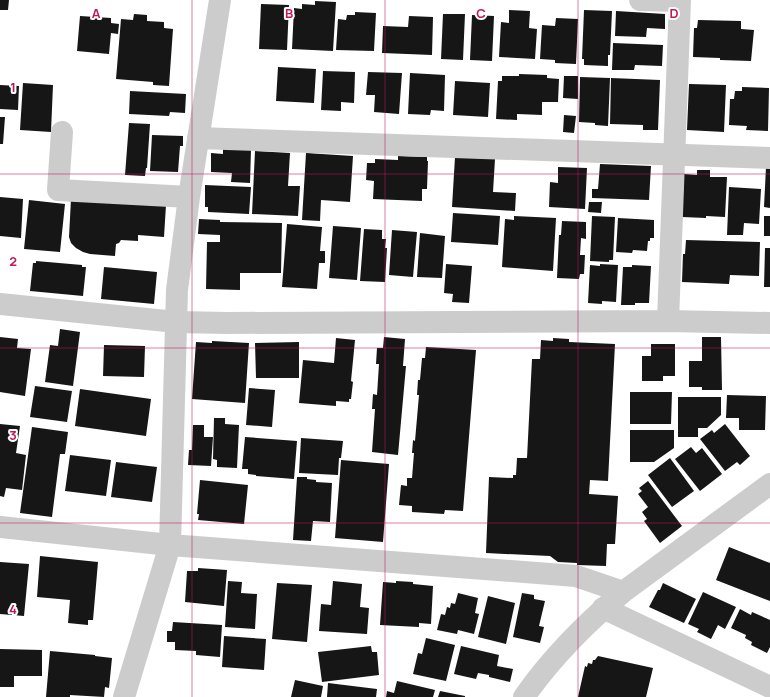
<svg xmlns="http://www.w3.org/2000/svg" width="770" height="697" viewBox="0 0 770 697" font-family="Manrope,sans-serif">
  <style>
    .building { fill: #161616 }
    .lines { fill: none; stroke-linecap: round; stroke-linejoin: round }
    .minor { stroke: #ccc; stroke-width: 22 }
    .grid { fill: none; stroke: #c2185b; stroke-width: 1; stroke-opacity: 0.55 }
    .grid-label { font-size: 13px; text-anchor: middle; font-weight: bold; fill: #c2185b; stroke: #fff; stroke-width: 4; stroke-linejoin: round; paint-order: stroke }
  </style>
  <rect width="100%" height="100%" fill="#fff"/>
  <path class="building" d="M0,0H9L8,10H0Z
    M315,1L336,2L333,51L292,49L294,8L302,9V4L315,5Z
    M261,4L289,5L287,50L259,49Z
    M509,10L530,11L529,28L537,29L535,59L499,57L501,22L509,23Z
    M584,10L612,11L610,55H608V66L584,65V59H582Z
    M616,11L665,14V29L647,28L646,37L615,36Z
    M355,12L376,13L374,51L336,50L338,19L346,20L347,15H355Z
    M134,14L147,15V21L164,22V28L173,29L169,86L153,85V82L116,79L121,19L133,20Z
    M443,14H465L463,60L441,59Z
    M472,15L494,16L492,61L470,60Z
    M80,16L111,18V23L119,24L118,34L111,33L109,54L77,51Z
    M409,16L433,17L432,55L382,53L383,26L408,27Z
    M556,18L578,19L576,64L555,63V60L540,59L542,25L555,26Z
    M698,20L741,21V29L754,30L751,61L720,60V58L693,57L694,28H697Z
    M613,43L663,45L662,66L635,65L634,70H612Z
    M278,67L316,69L314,103L276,101Z
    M323,71L355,72L354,103L341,102V111L321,110Z
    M368,72L402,73L399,114L374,112L375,95H366Z
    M410,73L445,75L444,111L431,110L430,115L408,114Z
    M519,74L547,75V78L559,79L558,102H542V115L517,114V120L496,119L498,81H502V76H519Z
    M564,76H578V99L563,98Z
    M580,77L610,78L608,126L595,125V123L579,122Z
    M611,78L660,80L658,130H643V125L610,124Z
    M455,81L490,83L488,117L453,115Z
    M23,83L53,85L51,132L20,130Z
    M689,84L726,85L724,132L687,130Z
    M0,85L19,86L18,110L0,109Z
    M742,87L769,88L768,131L746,130L747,126L729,125L730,99H734L735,91H742Z
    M130,91L186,94L185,113L170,112L169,116L129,114Z
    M564,115L576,116L574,133L563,132Z
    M0,117H5L3,144H0Z
    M129,123L150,124L147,168H146L145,176L125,175Z
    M152,135L183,136V146H180L178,172L150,171Z
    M223,149L251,150L250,183L231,182L232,173L211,172V153L223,154Z
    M255,151L290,153L288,186H300L298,216L252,214Z
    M306,153L353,156L350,202L321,200L320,221L302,220Z
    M398,156L427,157V161H428L427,189H422V201L373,199L374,181L366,180L367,163H375V159L398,160Z
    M455,157L495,159L493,192L516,193L515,211L452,207Z
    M600,164L651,166L649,200L592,198V189H598Z
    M558,167L587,168L585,209L549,207L550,182L558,183Z
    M766,167H770V208L764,207Z
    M697,170H710V177H727L725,217L706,216V218L682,217L684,174L697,175Z
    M205,185L251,187L249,214L208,212V207H205Z
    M729,187L761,189L759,224L744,223L743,235H727Z
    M0,197L23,199L21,238L0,236Z
    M71,199L166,205L164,237L138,235V241L121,240L119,243L116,244L115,256L90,254L83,252L76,248L71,243L69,237Z
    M29,200L65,204L60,252L24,249Z
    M589,202H602L601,213L588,212Z
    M453,213L500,216L498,245L451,242Z
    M514,216L556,218L553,271L502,267L505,219L514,220Z
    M592,216L615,217L613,260H609V262L590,261Z
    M764,216H770V236H764Z
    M618,218L654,220V238H650V241H648L647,251L633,250L632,253L616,252Z
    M199,219L220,220V222L282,223L281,273H240V290L206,289L207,242H220V235L198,234Z
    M562,221L586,222V239L581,238L580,255H585L584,274H580L579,279L557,278L559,235H561Z
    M287,224L322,227L320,251H325V263H319L317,289L282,287Z
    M333,226L361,228L357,280L329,278Z
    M364,229L382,230V239H386L385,248H387L385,282L360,281Z
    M392,230L417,232L413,277L389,275Z
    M420,233L445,236L442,278L417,277Z
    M686,240L760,242L759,276L730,275L729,284L682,282L683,254H685Z
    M765,248H770V287H764Z
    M36,261L82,265V267H86L83,296L30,291L33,263H36Z
    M446,264L472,266L469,303L452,302L453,294L444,293Z
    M600,264L618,265L616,302L602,301V304L588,303L590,265L600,266Z
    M632,265L651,266L649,303H635V305H621L623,267H632Z
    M104,267L157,272L154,304L101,299Z
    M60,329L80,332L73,386L45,382L50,345L58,346Z
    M0,337L18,339L17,348L31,349L25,396L0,392Z
    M384,337L405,339L403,366H406L398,455L372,452L375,409H372L373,394L377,395L379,364H376L377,348H383Z
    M702,337H721L722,390H702V387H689V361H702Z
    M336,338L355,340L351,381L353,382L351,399H349V402L336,401V406L299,403L303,360L334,363Z
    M553,338L569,339V342L615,344L608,481L590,480L589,494L618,496L615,544H607L606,566L577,565V563L558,562L550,556L486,553L489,477L513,478V475H516L517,458H527L532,359H540L541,340L553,341Z
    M212,341L249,343L245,403L192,399L196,342L212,343Z
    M299,342V378H256L255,343Z
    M651,344H675V376H663V381H642V356H651Z
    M104,345L145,346L144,377L103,376Z
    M426,347L476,350L463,511L445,510L444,514L412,512V506L399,505L401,485L407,486V478H412L414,453H412L413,440L415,441L419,395H417L418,380H420L422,358H425Z
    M35,386L72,391L67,422L30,417Z
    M249,388L275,390L272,427L246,425Z
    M80,389L151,399L146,436L75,426Z
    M630,392H672L671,424H630Z
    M727,395L766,396L765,430H739V418H726Z
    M678,397H721V415L707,428H698V437H678Z
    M214,418H225V424L239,425L237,468L217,467V460L213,459Z
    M0,424L20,426L16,453L26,455L22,490L6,488L4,497L0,496Z
    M725,424L750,456L740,465L737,462L725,471L700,439L712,430L714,433Z
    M193,425H204V437H213L211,466L188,465L189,450H192Z
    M32,427L68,432L65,454H60L52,517L20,513Z
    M630,430H674V448L654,462H630Z
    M245,437L297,441L294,479L256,476V475L248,474V469H242Z
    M301,438L343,441L341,458H339L338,475L299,473Z
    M691,447L696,453L702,448L722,474L700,491L675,459Z
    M70,455L111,460L106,496L65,491Z
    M670,458L694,491L672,507L648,475Z
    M341,460L389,464L383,542L335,538Z
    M116,462L157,467L152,502L111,497Z
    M297,477H307V479L316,480V482L332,483L330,522L313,521L311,541L293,540Z
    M200,480L248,485L244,524L198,520L199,514H197Z
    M648,481L682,526L660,543L644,521L647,519L642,512L648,507L638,494L642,491L639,488Z
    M729,547L770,563V601L716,580Z
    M40,556L98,562L93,620H88V625L68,623L70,600L37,597Z
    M0,562L29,564L24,616L0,614Z
    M198,568L227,570L224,606L185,602L187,571H198Z
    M228,581L242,582L241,593L257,594L255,629L225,627Z
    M333,581L362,584L360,607L369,608L367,634L319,631L321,604L331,605Z
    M396,581L413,582V584L433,586L431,624L419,623V627L380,625L383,582L396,583Z
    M277,583L312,585L307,642L272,639Z
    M663,583L696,599L684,623L649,607L658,590H660Z
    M703,592L736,607L725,629L718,625L711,639L697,632L699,629L688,624Z
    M458,593L478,598L475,613L479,614L474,634L458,630L457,634L437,630L441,614L445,615L447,607L450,608L451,603L455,604Z
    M522,593L534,595V599L545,601L539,626L544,627L540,643L513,637Z
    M488,596L515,603L506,644L478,637Z
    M740,609L751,615L752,612L770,620V647L767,653L751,645L752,642L745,638L746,635L731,628Z
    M173,622L222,625L220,657L196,655V651L175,650V642H167V631H172Z
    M224,636L266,639L264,670L222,667Z
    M426,638L455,645L446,681L413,674L418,653L422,654Z
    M371,646L372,652H377L379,675L322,682L318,652Z
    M461,646L499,655L497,666L513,669L510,682L489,677V675L478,673L476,679L454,674Z
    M0,649L42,650V676H14V687H0Z
    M50,651L95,655V656L112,658L109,688L105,687L104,697L70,695V697H46Z
    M598,656L653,668L646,697H578L585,666L587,667L588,663L592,664L593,660H595Z
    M295,680L323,686L321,697H291Z
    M397,681L435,690L433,697H386L387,691L394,693Z
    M328,683L377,689L376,697H327Z
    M440,691L465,696V697H438Z"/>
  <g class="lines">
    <path class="minor" d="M640,0L680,1
      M62,132L58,190L189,197
      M198,138L770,158
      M0,304L176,322L228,323L668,321L770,323
      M668,321L680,0
      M0,527L170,545L576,576L623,592
      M603,608L770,687
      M124,697L170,545L177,290L189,197L220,0
      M524,697C552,657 586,623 623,592L770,484"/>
  </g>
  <path class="grid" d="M192,0V697M385,0V697M578,0V697M0,174H770M0,348H770M0,523H770"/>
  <g class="grid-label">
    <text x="96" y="18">A</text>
    <text x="289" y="18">B</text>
    <text x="481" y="18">C</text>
    <text x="674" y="18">D</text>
    <text x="13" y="92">1</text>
    <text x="13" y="266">2</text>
    <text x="13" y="440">3</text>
    <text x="13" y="614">4</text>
  </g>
</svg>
